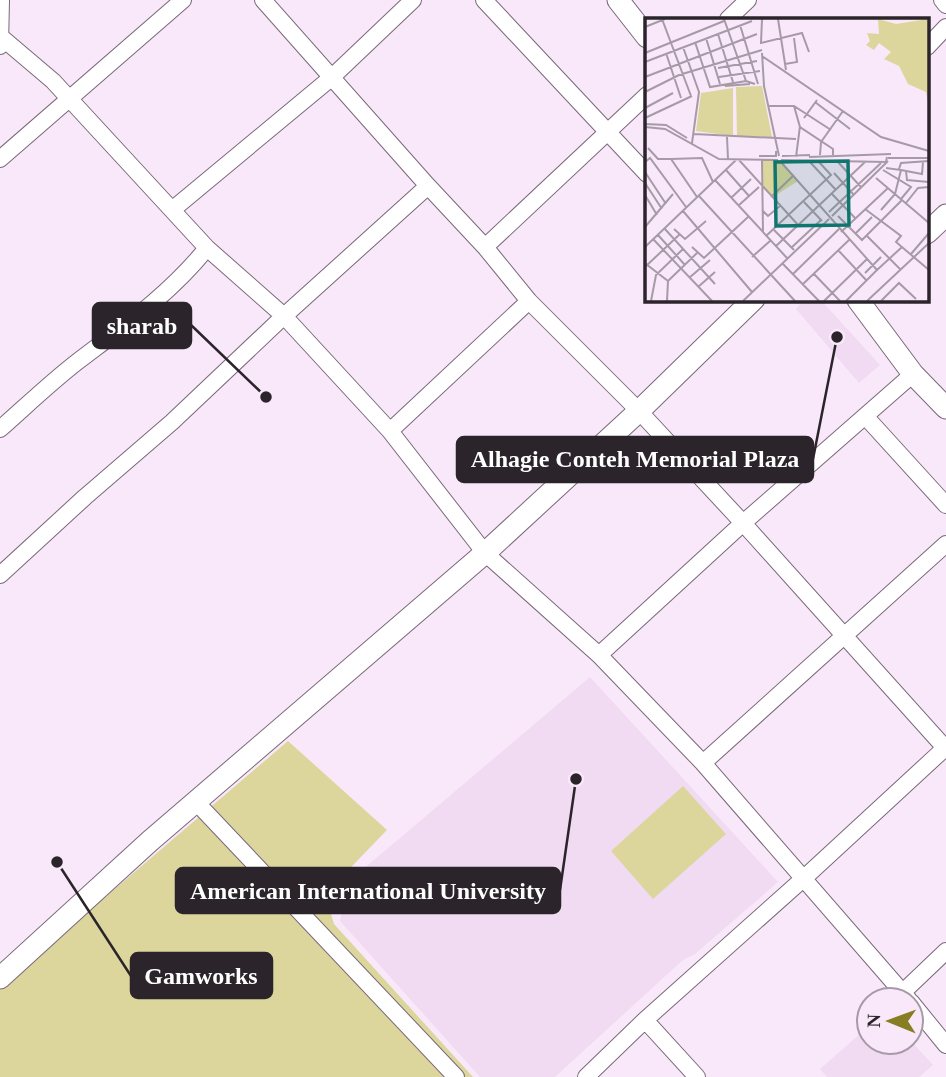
<svg xmlns="http://www.w3.org/2000/svg" width="946" height="1077" viewBox="0 0 946 1077" font-family="Georgia,serif">
  <style>
    .built { fill: #f1dbf2 }
    .green { fill: #dcd69d }
    .lines { fill: none; stroke-linecap: round; stroke-linejoin: round }
    .minor-casing { stroke: #786978; stroke-width: 18 }
    .tertiary-casing { stroke: #786978; stroke-width: 23 }
    .minor { stroke: #fff; stroke-width: 16 }
    .tertiary { stroke: #fff; stroke-width: 21 }
    .inset-road { fill: none; stroke: #a79aa7; stroke-width: 2 }
    .view { fill: #0f766e; fill-opacity: 0.15; stroke: #0f766e; stroke-width: 3.5 }
    .inset-edge { fill: none; stroke: #2b252b; stroke-width: 3.5 }
    .leader { fill: none; stroke: #2b252b; stroke-width: 2.5 }
    .callout-dot { fill: #2b252b; stroke: #f9e8fa; stroke-width: 2.5 }
    .callout { fill: #2b252b; stroke: #2b252b; stroke-width: 2.5 }
    .callout-label { font-size: 24px; text-anchor: middle; font-weight: bold; fill: #fff }
  </style>
  <rect width="100%" height="100%" fill="#f9e8fa"/>
  <path class="built" d="M804,299H820L880,365L859,383L796,309Z
    M590,677L778,882L695,954L683,960L555,1077H480L340,921L348,882Z
    M869,1026V1042L911,1041L933,1065L919,1077H827L820,1069Z"/>
  <path class="green" d="M288,741L387,830L325,894L334,924L473,1077H0V987Z
    M683,786L726,834L653,899L611,851Z"/>
  <g class="lines">
    <g class="minor-casing">
      <path id="minor" d="M263,0L428,186L485,247L529,301L639,411L743,523L946,749
        M484,0L647,174
        M942,0L946,5
        M728,19L748,0
        M0,36L53,81L207,248
        M0,46L1,0
        M927,47L946,27
        M0,159L183,0
        M172,210L331,78L413,0
        M485,247L647,95
        M865,416L946,505
        M0,429C25,407 50,383 77,362C123,327 170,294 207,248L284,316L390,431L485,553L599,655L703,763L909,1000
        M390,431L529,301
        M0,575L85,497L172,422L284,316L428,186
        M599,655L743,523L913,374
        M703,763L946,544
        M196,802L456,1077
        M903,992L946,951
        M911,1002L946,1045
        M645,1020L697,1077
        M586,1077L645,1020L803,879L945,748"/>
    </g>
    <g class="tertiary-casing">
      <path id="tertiary" d="M618,0L647,37
        M927,233L946,215
        M858,300L913,374L946,408
        M0,978L150,841L485,553L639,411L754,299"/>
    </g>
    <use href="#minor" class="minor"/>
    <use href="#tertiary" class="tertiary"/>
  </g>
  <g transform="translate(645 18)">
    <rect width="284" height="284" fill="#f9e8fa"/>
    <path d="M233,1L251,6L283,1V84L281,74L263,66L254,48L239,41L246,34L234,25L229,32L221,27L225,23L222,15L234,16ZM117,68L127,119L92,118L91,69ZM88,70V118L51,113L56,75ZM135,142L153,163L128,179L117,170L118,143Z" fill="#dcd69d"/>
    <path class="inset-road" d="M17,1L46,78M79,1L101,63M117,1L116,25L157,15L164,34M133,1L141,52M95,7L113,66M0,9L20,1M73,16L88,64M61,20L75,66M50,24L65,69L101,63L110,66M38,29L54,74L47,125M0,35L79,3M21,35L36,80M117,35L119,68L134,138M117,38L236,119L284,133M0,44L107,3M140,46L152,44L149,20M73,50L112,43M0,59L112,16M74,59L115,53M80,68L105,66M0,74L34,57L117,32M170,84L205,111M123,88H149L186,112M149,88L155,109L188,131V137M0,90L28,75M0,100L47,78M159,100L172,82M0,106L21,107L42,120M0,109L20,111L74,141L133,142M49,116L151,121M82,119L83,141M3,130L13,141H26L52,179M175,137L176,124L198,93M114,138H131V133M137,138L165,137M151,139L155,108M164,139L246,136M243,140H284M26,141L57,140L68,164M94,142L154,208M117,142L118,215M136,142L241,144L242,139M135,143L232,252L201,283M164,143L191,172M192,143L216,169M0,144L5,140L41,189M254,151L256,145L284,143M81,152L104,178M238,152L266,169L256,181M256,152L277,156L278,144M261,153L262,162L284,164M0,154L21,186M189,155L208,176M231,160L284,205M70,162L142,240M0,165L17,191M187,176L211,201M0,177L12,197M54,178L150,283M126,179L149,157M86,180L106,161M159,184L177,203M261,185L273,170L284,169M93,188L114,169M220,191L256,218L251,224L284,252M117,192L123,198L135,188M236,192L250,176L256,152L241,150M38,193L107,274M184,194L236,145M187,198L243,143M193,198L217,222L257,182M0,209L28,176M19,210L70,266M29,211L40,221L61,203M129,212L149,232M196,214L243,170M211,215L227,199M13,217L40,247M121,218L186,157L173,143M222,218L256,252M8,221L67,283M131,228L220,144M0,229L91,142M47,229L59,240L103,199M146,230L176,202M193,232L222,263M266,236L284,215M107,239L125,223M137,245L174,283M1,246L23,263M0,249L35,216M232,252L257,229M220,255L236,239M148,256L194,211M169,256L195,283M44,260L65,242M158,266L204,222M53,269L70,254M6,283L11,257L38,231M22,283L23,263L52,235M98,283L184,201M179,283L222,241M222,283L284,225M236,283L254,265L271,281"/>
    <path class="view" d="M203,143L204,207L131,208L130,144Z"/>
    <rect width="284" height="284" class="inset-edge"/>
  </g>
  <path class="leader" d="M266 397L191 325M837 337L813 459M576 779L560 890M57 862L131 976"/>
  <g class="callout-dot">
    <circle cx="266" cy="397" r="7"/>
    <circle cx="837" cy="337" r="7"/>
    <circle cx="576" cy="779" r="7"/>
    <circle cx="57" cy="862" r="7"/>
  </g>
  <g class="callout">
    <rect x="93" y="303" width="98" height="45" rx="7"/>
    <rect x="457" y="437" width="356" height="45" rx="7"/>
    <rect x="176" y="868" width="384" height="45" rx="7"/>
    <rect x="131" y="953" width="141" height="45" rx="7"/>
  </g>
  <g class="callout-label">
    <text x="142" y="334">sharab</text>
    <text x="635" y="467">Alhagie Conteh Memorial Plaza</text>
    <text x="368" y="899">American International University</text>
    <text x="201" y="984">Gamworks</text>
  </g>
  <g transform="translate(890 1021) rotate(271)"><circle r="33" fill="#f9e8fa" stroke="#a79aa7" stroke-width="2"/>
  <path d="M0-5L12 26L0 18L-12 26Z" fill="#877d23"/>
  <text y="-10" font-size="19" font-weight="bold" text-anchor="middle" fill="#2b252b">N</text>
  </g>
</svg>
